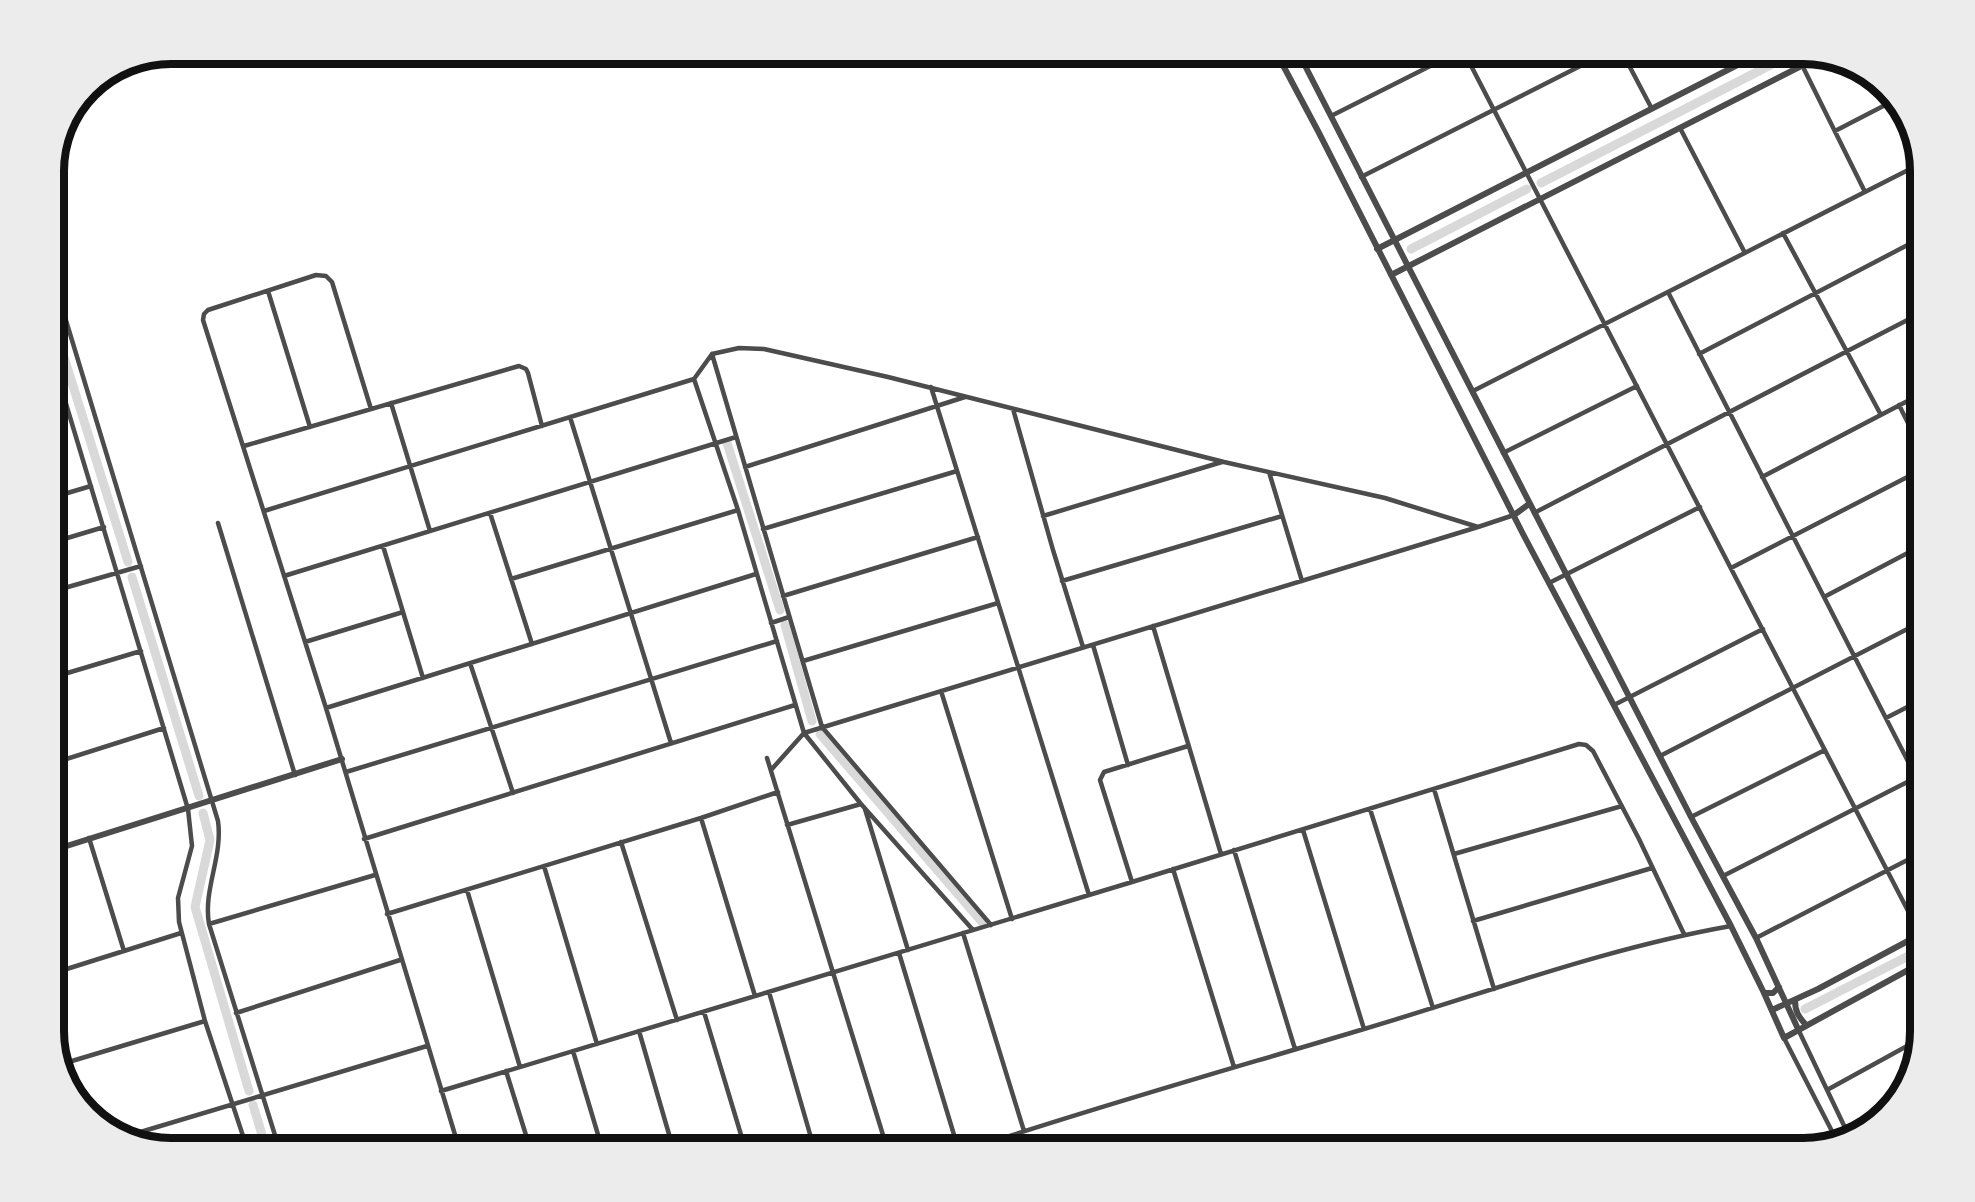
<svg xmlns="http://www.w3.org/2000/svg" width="1975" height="1202" viewBox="0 0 1975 1202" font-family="Mulish,sans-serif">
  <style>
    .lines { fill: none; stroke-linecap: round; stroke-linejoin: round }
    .canal { stroke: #d9d9d9; stroke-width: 9 }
    .minor { stroke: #4c4c4c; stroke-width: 4.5 }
    .tertiary { stroke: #4c4c4c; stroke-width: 6 }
    .rim { fill: none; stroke: #111; stroke-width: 8 }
  </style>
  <rect width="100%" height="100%" fill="#fff"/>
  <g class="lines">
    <path class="canal" d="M1541,183L1792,54
      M1411,249L1527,189
      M54,325L128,562
      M727,443L780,610
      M132,577L199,796
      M785,625L812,721
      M820,734L982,922
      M203,813L210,840L195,907L249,1091
      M1805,1009L1920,950
      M253,1105L266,1148"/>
    <path class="minor" d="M1465,54L1921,936
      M1623,54L1652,109
      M1802,65L1865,192
      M1331,116L1454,54
      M1680,128L1745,253
      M1835,131L1893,101
      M1361,177L1604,54
      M1783,233L1881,415
      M54,281L218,821C223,857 203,889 209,924L279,1148
      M268,291L310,427
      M1668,292L1916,777
      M712,354L739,348L764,349L888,377L1224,462L1385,498L1478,527
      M712,354L822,727L991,925
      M1699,354L1921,238
      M54,364L188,809L192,846L178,898L179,922L205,1021L247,1148
      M694,379L738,510L804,733L861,804L973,930
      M694,379L712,354
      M931,387L1089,895
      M1473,391L1920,164
      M391,403L430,531
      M1899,405L1921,449
      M371,409L332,282L326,276L316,275L208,310L204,314L203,320L326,708L459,1148
      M1013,409L1053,550L1083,647
      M570,417L671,743
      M244,446L519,366L526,369L528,373L542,426
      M1503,453L1637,386
      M745,467L965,397
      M1269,472L1302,581
      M1762,477L1921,394
      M54,497L91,486
      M264,511L694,379
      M490,513L532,644
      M1534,513L1921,313
      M1043,516L1222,462
      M218,523L295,775
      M763,529L957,471
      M54,542L104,527
      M383,546L423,678
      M1731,568L1921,470
      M284,576L736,437
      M511,579L738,510
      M1062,581L1282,516
      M1549,583L1700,507
      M54,591L141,566
      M783,596L978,537
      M1824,597L1921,546
      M771,623L789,617
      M1153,626L1221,854
      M305,642L403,612
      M1093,645L1128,765
      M803,661L998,603
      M470,663L513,793
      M54,677L141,651
      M941,691L1012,919
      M1614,705L1763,629
      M326,708L756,574
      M1886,718L1921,700
      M804,733L1478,527L1514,515
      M1660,756L1921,622
      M767,758L887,1148
      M54,763L164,728
      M771,770L804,733
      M346,772L777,641
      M1434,789L1494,989
      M865,809L908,950
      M1370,809L1433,1008
      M1691,817L1825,750
      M701,818L755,996
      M787,825L861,804
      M1303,830L1364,1029
      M89,838L124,951
      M364,839L795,705
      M621,842L677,1020
      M1234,850L1295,1049
      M1454,854L1622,806
      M544,866L597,1044
      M1173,869L1234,1067
      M1723,876L1921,775
      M1132,882L1100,780L1104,772L1188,746
      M467,890L520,1067
      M387,914L701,818L778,792
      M1473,921L1652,868
      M209,924L375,875
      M963,933L1024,1131
      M1756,938L1921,853
      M899,953L958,1148
      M54,973L181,933
      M769,992L814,1148
      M704,1012L745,1148
      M236,1013L400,960
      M1798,1029L1849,1136
      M639,1031L673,1148
      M1784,1038L1836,1139
      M573,1051L602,1148
      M62,1064L205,1021
      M506,1071L530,1148
      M1827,1090L1918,1040
      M441,1091L1132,882L1579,744L1586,745L1593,751L1639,839L1684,934
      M127,1136L427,1046
      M973,1148C1102,1105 1234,1068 1364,1029C1486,993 1606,948 1731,926"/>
    <path class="tertiary" d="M1277,54L1318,131L1523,534L1731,926L1764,993L1784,1038L1921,963
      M1299,54L1691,817L1756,938L1798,1029
      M1377,249L1759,54
      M1391,275L1817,58
      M1514,515L1529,504
      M54,850L342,759
      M1764,993H1773L1779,987
      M1795,1000C1795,1011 1798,1016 1806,1025
      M1772,1010L1818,989L1921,934"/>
  </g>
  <path d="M0 0H1975V1202H0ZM171 64H1803A107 107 0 0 1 1910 171V1031A107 107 0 0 1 1803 1138H171A107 107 0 0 1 64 1031V171A107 107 0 0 1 171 64Z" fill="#ececec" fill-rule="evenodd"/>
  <path class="rim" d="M171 64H1803A107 107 0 0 1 1910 171V1031A107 107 0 0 1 1803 1138H171A107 107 0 0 1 64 1031V171A107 107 0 0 1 171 64Z"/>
</svg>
